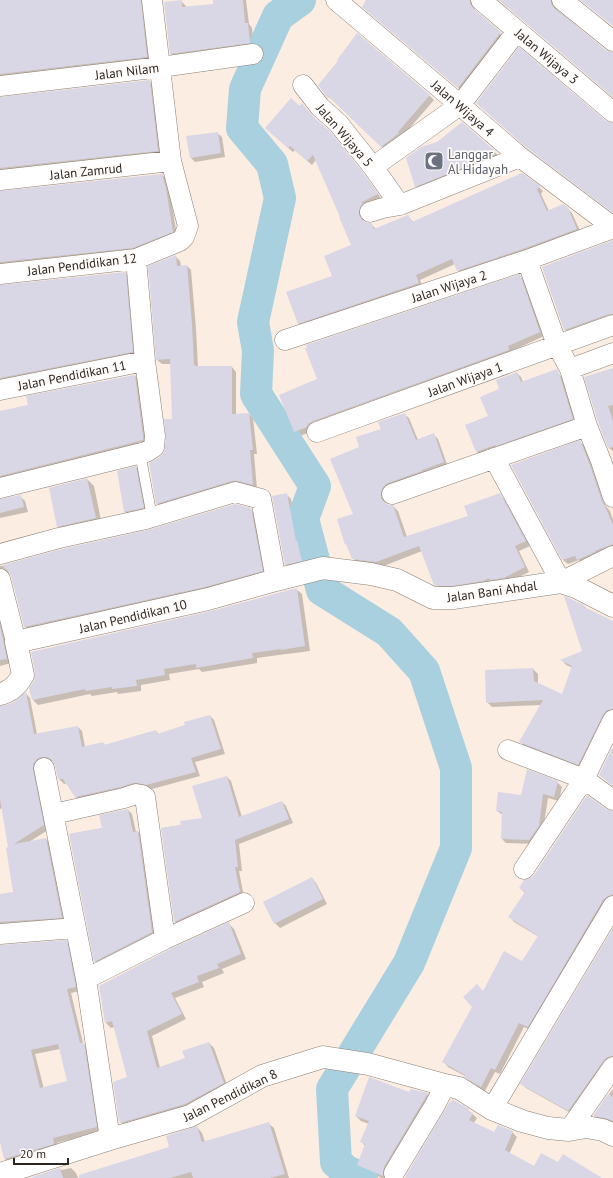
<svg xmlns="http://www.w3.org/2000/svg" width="613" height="1178" viewBox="0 0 613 1178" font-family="'PT Sans',sans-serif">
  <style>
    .shadow { fill: #0003; fill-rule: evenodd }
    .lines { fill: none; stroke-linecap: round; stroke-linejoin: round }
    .river { stroke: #a9d0de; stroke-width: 32 }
    .building { fill: #d9d6e5; fill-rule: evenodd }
    .service-casing { stroke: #8b7f75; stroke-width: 11 }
    .minor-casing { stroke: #8b7f75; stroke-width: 21 }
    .tertiary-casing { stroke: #8b7f75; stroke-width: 23 }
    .service { stroke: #fff; stroke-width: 10 }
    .minor { stroke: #fff; stroke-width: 20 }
    .tertiary { stroke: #fff; stroke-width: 22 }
    .labels { text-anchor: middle; stroke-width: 3.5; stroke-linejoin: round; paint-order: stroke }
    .street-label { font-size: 13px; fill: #2c2723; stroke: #fffcfa }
    .worship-label { font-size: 13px; fill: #5b616d; stroke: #fffcfa; text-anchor: start }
  </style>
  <rect width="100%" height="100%" fill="#fbede2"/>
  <path class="shadow" d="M0,0H146L151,61L0,80Z
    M214,0H246L249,24L252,28L254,47L175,58L171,54L181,1L186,6V7L214,5Z
    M368,0H476L474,4L475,10L477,13L505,38L463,92L368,11Z
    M499,0H557L555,4L556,9L606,51L613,53V96Z
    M149,81L154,86L162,155L0,174V98Z
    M319,85L429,95L434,100L402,137L386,151L329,96L330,99Z
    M302,104L315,119L334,137L368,180L381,198L363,215V220L364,223L371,224L376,229L408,216L413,222L539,187L543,191L541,194L549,211L567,208L572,213L581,233L463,275L458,270L455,264L420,280L423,288L303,328L299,323L333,276L353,246L342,217L316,160L312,165L295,150L293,152L271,133Z
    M462,123L500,157L421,192L416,186L438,142Z
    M217,133L222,137L225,157L195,162L190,157Z
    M162,175L167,179L170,193L177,236L138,252L0,268V192Z
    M613,241V319L570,335L565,330L543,267Z
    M175,256L180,261L181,266H187L191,270L196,329L198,367H232L236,372V415L249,414L253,418L257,454H254L257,489L162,508L157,503L161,458L165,453L173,419L171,364H162L157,360Z
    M125,273L130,277L137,356L0,383V286Z
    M520,276L524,280L544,336L512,351L513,355L300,436L295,432L280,396L319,379Z
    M613,369V451L609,448L599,422Z
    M556,370L563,379L577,423L481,456L477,452L501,389L517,373L521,377L523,382Z
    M135,376L140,380L148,442L0,482V417L29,406Z
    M404,414L409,418L418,440L433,434L438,439L448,467L385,497L386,505L393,506L398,511L407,537L469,516L499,494L504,499L530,546L519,551L529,572L509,582L440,589L435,584L422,551L381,567L358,563L353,558L354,514L360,448Z
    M580,442L585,446L594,470L606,506L610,511L613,520V550L582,564L579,560L568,564L563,560Z
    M136,467L140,472L148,512L130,516L125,512Z
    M87,479L94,486L102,525L65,533L58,526Z
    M286,494L291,499L300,544L302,546L306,565L290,569L286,564Z
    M20,496L25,501L28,512L0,518V500Z
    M250,509L255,514L267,575L30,632L25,627L12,575L9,572H2L0,573V566H3L62,550Z
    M296,589L302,594L310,651L287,654H286L257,658V663L202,672L199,669L169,674L170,680L141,685V691L118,694L117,692L92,696L90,694L38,705L33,700L211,612Z
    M584,606L587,609L613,622V714L583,769L525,747L521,742L542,705L492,707L487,702L533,669L538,674V684L563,696L573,668L566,665L562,660L583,652Z
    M0,614L11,663L0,666Z
    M26,694L30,698L37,734L78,727L82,731L85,747L103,743L106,746L156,731L159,735L186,726L210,716L214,720L225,754L195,762L200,776L152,789L143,787L81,802L76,797L67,783L64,784L59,779L56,765L53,761H46L48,830L29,842L46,839L51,844L66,922L0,928V895L14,893L9,848L3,808L0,809V707L14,703Z
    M227,777L231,781L242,817L282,802L286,806L293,823L239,844L242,871H239L244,897L179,926L175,922L162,828L182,825L203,819Z
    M557,782L562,787L559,801L548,798L543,830L534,844L506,843L502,839L503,815L497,811L522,796Z
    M128,810L132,814L136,832H138L142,836L156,937L99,965L95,961L70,834L103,828Z
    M606,810L613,812V900L533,1031L524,1027L500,1074L495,1072L485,1091L470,1081L465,1076L448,1067L444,1062L483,992L523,962L539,937L514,922L510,917L525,893L520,888L530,880Z
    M312,878L316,883L327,904L280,928L275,923Z
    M229,924L234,929L246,959L222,969L224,973L202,982L204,987L175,998L186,1019L152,1036L160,1068L186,1059L209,1043L214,1048L228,1088L191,1109L126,1128L121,1122L128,1078L115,1027L111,1028L106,1023Z
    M613,930V1061L574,1115L526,1088L522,1084Z
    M66,941L71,946L80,991L71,993L83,1043L88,1048L101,1131L57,1143L58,1148L10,1164L5,1159L0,1138V946ZM60,1049L68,1082L44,1089L35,1054Z
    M613,1089V1123L599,1120L594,1115Z
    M411,1090L427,1094L433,1100L388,1178H382L363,1170L358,1165L365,1146L362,1142L369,1124L361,1121L356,1116L409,1093Z
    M468,1110L477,1118L474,1123L495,1133L512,1132L517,1137L509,1154L535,1167L558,1164L601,1178H408L406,1177Z
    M268,1123L274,1128L289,1178H80L170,1147L197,1127L202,1133L205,1142Z
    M71,1168L76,1173L78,1178H32L60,1169L62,1170Z"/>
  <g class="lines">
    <path class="river" d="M300,0L278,16L245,89L242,128L272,164L280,198L253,322L258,351L256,394L315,486L303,519L322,590L389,632L424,671L456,768V848L409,963L332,1089L336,1162L346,1171L362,1178"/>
  </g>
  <path class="building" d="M0,0H141L147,57L0,74Z
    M182,0V7L213,4V0H243L245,23H248L250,43L170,54L164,2Z
    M366,0H470V4L474,9L501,32L458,88L362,7Z
    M499,0H551V4L555,9L606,50L613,52V97Z
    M580,0H613V26Z
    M357,33L430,95L398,132L399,133L381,147L327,95L328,99L318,85L338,61L337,60Z
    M519,47L606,121L613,123V213L527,148L476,103Z
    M150,80L158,151L0,168V97Z
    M291,98L300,106L302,103L312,116L330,131L364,174L378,194L362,202V204L359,210V215L362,220L367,223H371L374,229L408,215L412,222L522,173L540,186L537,189L547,211L563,204L568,208L577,229L523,249L457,271L452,259L416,275L419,283L298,324L286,292L332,276L324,256L351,245L339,217H340L313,155L307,161L290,146L288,148L265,128Z
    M462,122L495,151L487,158L415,187L406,158L421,147L437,142Z
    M218,132L221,153L190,158L186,136Z
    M162,174L166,188L173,232L133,248L0,262V191Z
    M613,240V314H609L564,330L542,267Z
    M176,255L177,266L187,265L192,324L194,365L196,366H232V414L249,413L253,450H250L253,485L238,481H232L156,504L149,463L160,457L164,453L166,437L164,419H172L170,359L156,360L148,266Z
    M126,272L133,352L0,378V285Z
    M520,274L540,332L508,346L509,350L313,421L308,424L307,427L294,432L279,395L317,379L305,348H307L306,345Z
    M613,368V405L608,406L613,421V447L608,448L598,422L584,377Z
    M557,369L559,373L573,419L496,446L495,445L476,452L465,425L488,416L480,397L499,389L496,380L517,372L521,382Z
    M135,375L143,436V440L0,476V411L28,405L26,396Z
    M405,413L416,440L434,433L444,462L422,470V471L388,483L383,487L381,492V498L385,503L389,505H393L404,537L468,516L464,506L500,493L526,541L515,546L525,567L504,578L490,580L489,578L483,581L452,586H436L434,585L419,546L376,562L352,559L346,544L345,545L337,519L353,514L330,459L359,447L356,437L381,429L378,422Z
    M580,440L590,465L602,501L605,506L613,525V544L595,551V552L577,560L575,556L562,560L511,465Z
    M136,466L144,508L124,512L117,471Z
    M87,478L96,518L57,527L49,488Z
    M287,493L296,541L297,540L302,561L285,565L272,496Z
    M21,495L24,507L0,513V499Z
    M235,504L251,508L263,571L205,587L24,627L11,576L8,571L4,568L3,565L62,549L148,530Z
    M297,588L305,646L281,650V649L252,653L253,658L196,668V664L164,669L165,675L136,680L137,686L112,689V687L86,691L85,689L32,700L29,688L34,681L35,672L31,652L211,611Z
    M564,596L571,599L584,605V607L613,621V709L607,710L603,715L578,765L519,742L543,700L486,703L485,670L533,668L534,681L562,694L572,666L560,660L582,651Z
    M0,626L7,659L0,660Z
    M26,692L34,734L78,726L82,747L103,742L104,745L156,730L157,734L185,725L184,722L210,715L221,749L191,758L196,772L146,785L138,783H133L121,787L75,797L63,779H58L55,766L52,760L47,757H41L37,759L33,764V770L44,825L14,844L46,838L62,918L0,922V894L13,892L6,848L8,847L0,799V706L7,705L14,702Z
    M613,746V786L599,775Z
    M527,769L558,781L554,797L543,794L539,826L529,840L501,839L502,812L496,811L498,792L521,795Z
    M227,776L239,817L282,801L289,819L235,840L238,867H235L240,892L174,922L161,828L181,825L180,821L202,818L192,786Z
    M587,795L606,809L613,811V895L608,896L603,900L528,1027L519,1023L495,1070L491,1068L481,1087L464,1077L465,1075L442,1062L472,1007L463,997L477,984L483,991L504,951L522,961L538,936L508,917L525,892L519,888L524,880L529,879L534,875Z
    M128,809L133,832L138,831L152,932L94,962L69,834L102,828L99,815Z
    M312,877L323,899L274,924L263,902Z
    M229,922L241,954L217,964L219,968L197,976L199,982L171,993L182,1014L147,1031L157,1068L185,1058L182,1051L209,1042L224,1083L185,1104L120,1123L119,1121L113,1082L127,1077L112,1021L105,1023L99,986L170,949Z
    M613,928V1056L608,1057L604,1060L568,1111L520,1084Z
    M67,940L76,987L67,989L80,1043L84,1042L97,1127L53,1138L54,1144L4,1159L0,1142V945ZM58,1044L67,1081L40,1088L31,1050Z
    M369,1077L409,1092L411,1089L428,1093L384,1167L383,1172V1176L357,1165L365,1144L360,1142L369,1121L355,1116Z
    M608,1094L613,1097V1121L605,1118L593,1116Z
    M452,1099L469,1109L468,1111L473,1113L469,1120L494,1132L498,1125L513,1131L505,1150L534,1166L541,1153L558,1162L563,1154L602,1178H408L405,1177L450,1101L451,1102Z
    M269,1122L285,1174L270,1178H193L191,1172L170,1178H79V1175L169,1147L166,1136L197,1126L202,1142Z
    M60,1168L63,1178H29Z"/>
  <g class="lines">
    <g class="service-casing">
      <path id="service" d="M140,453L152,517"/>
    </g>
    <g class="minor-casing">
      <path id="minor" d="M336,0L460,105L520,157L613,227
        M481,0L613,112
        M562,0L613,41
        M303,85L320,107L338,123L373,167L400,205
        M0,86L161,67L253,54
        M373,167L460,105L517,31
        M0,180L171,161
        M370,212L383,208L400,205L520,157
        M527,260L557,345L570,369L587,426L601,461L613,497
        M0,274L136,259L180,241L184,237L188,226L171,161L152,0
        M285,340L527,260L613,228
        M570,369L613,353
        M0,390L145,361
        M317,432L613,325
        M494,458L561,582L613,556
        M0,488L146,452L154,447L155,436L145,361L136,259
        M392,494L587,426
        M0,554L59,538L146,519L235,492L261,499L276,580
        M0,579L16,642
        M508,750L584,779L613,800
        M44,768L86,979L110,1139
        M54,814L124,798L136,794L142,795L145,797L165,939
        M524,869L584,779L613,720
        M0,934L75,928
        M86,979L165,939L244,903
        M492,1109L613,906
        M569,1130L613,1067
        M394,1173L435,1105L445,1085"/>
    </g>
    <g class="tertiary-casing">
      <path id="tertiary" d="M0,694C10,692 18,684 23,675L16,642L208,599L276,580L323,568L371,574L397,580L433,598H453L561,582L576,587L613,606
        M0,1174L110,1139L190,1116L262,1076L323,1057L368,1064L445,1085L459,1088L492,1109L522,1121L548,1128L569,1130L586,1127L603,1130L613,1135"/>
    </g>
    <use href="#service" class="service"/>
    <use href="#minor" class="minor"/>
    <use href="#tertiary" class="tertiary"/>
  </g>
  <defs>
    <g id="mosque-square" transform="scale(1)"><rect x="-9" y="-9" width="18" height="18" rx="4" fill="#6b7280" stroke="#fffcfa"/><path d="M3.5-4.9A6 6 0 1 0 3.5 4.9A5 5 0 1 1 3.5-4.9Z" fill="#fff"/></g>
  </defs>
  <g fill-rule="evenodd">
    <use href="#mosque-square" x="434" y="161"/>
  </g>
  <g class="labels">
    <g class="street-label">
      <text transform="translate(547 56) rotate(40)" y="5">Jalan Wijaya 3</text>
      <text transform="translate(127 71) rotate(-7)" y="5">Jalan Nilam</text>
      <text transform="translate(463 108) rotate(41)" y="5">Jalan Wijaya 4</text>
      <text transform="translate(345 135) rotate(49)" y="5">Jalan Wijaya 5</text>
      <text transform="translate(86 171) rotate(-6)" y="5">Jalan Zamrud</text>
      <text transform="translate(82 264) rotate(-7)" y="5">Jalan Pendidikan 12</text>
      <text transform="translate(449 286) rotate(-18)" y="5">Jalan Wijaya 2</text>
      <text transform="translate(72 375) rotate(-11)" y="5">Jalan Pendidikan 11</text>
      <text transform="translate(465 379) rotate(-20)" y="5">Jalan Wijaya 1</text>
      <text transform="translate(492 591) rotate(-8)" y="5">Jalan Bani Ahdal</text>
      <text transform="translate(133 616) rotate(-13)" y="5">Jalan Pendidikan 10</text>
      <text transform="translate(230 1095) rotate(-26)" y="5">Jalan Pendidikan 8</text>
    </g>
    <g class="worship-label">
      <text x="448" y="159">Langgar<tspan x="448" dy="15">Al Hidayah</tspan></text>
    </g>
  </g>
  <path d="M14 1158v6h54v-6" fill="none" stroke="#2c2723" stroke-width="2"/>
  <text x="20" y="1158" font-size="12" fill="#2c2723" stroke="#fffcfa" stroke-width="3" paint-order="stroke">20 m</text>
</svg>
